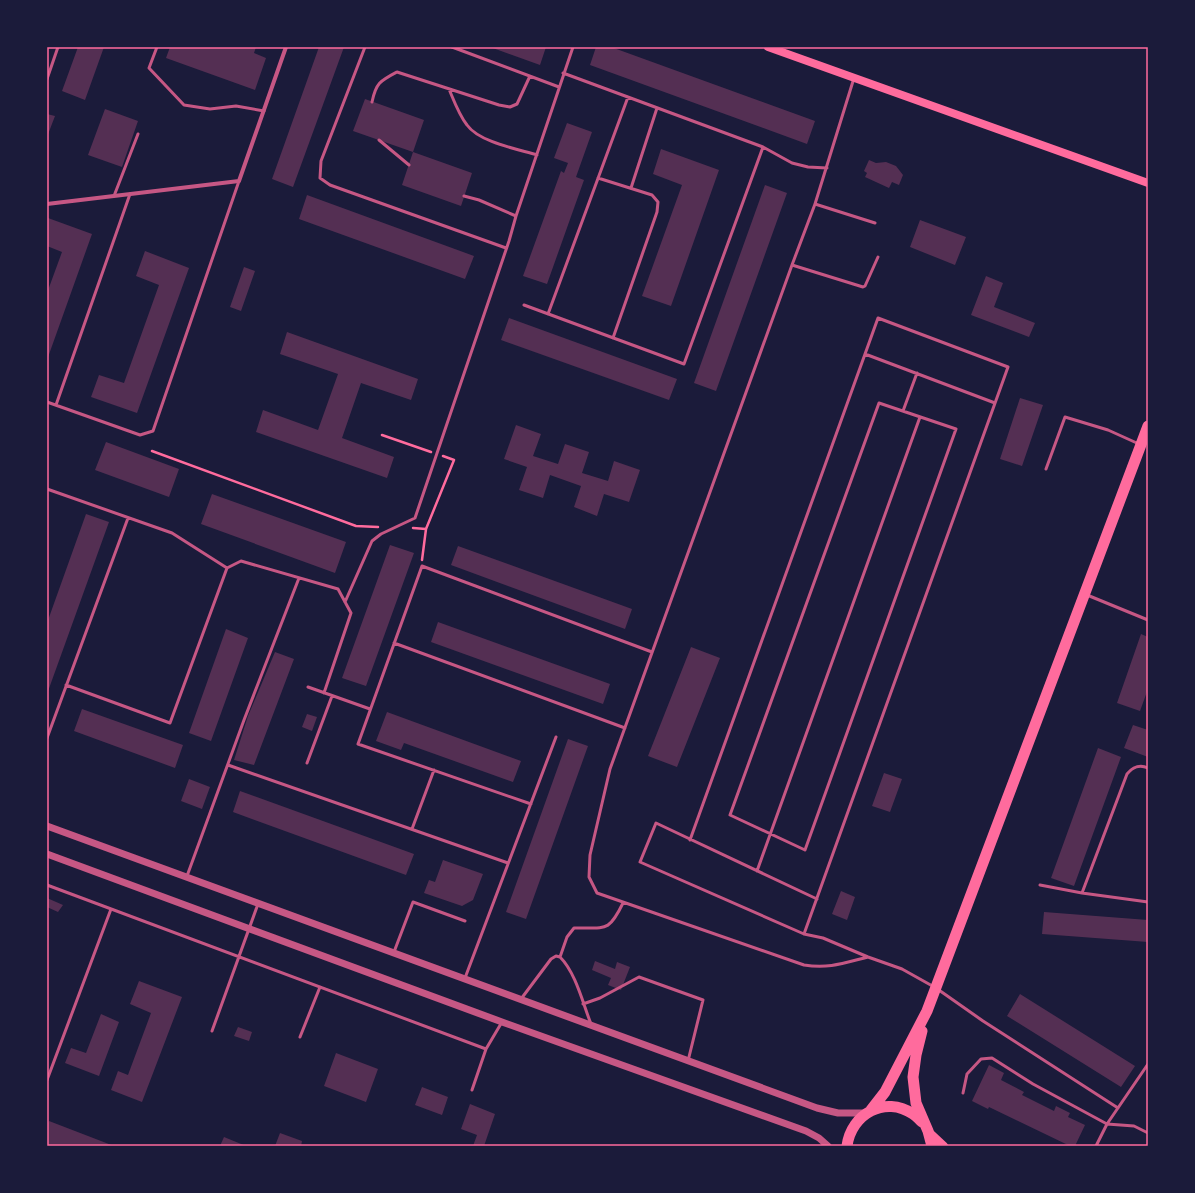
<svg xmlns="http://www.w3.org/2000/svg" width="1195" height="1193" viewBox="0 0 1195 1193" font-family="Merriweather,serif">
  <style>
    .building { fill: #542f53 }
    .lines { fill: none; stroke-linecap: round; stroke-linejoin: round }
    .path { stroke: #ff6b9d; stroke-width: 2.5 }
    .service { stroke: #c65784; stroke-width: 3 }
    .minor { stroke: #c65784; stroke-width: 4 }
    .tertiary { stroke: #c65784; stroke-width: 7 }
    .secondary { stroke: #ff6b9d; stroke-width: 8 }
    .trunk { stroke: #ff6b9d; stroke-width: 11 }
    .neatline { fill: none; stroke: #ff6b9d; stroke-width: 1.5 }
  </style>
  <rect width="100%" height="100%" fill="#1b1b3a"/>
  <path class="building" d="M78,47H104L85,100L62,91Z
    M170,47H256L254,53L266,58L255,90L166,58Z
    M319,47H344L293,187L272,179Z
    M490,47H546L540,65Z
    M596,47H611L815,121L807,144L590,65Z
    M365,99L424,120L413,152L353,131Z
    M105,109L138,121L122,167L88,155Z
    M47,114L55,116L47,137Z
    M567,123L592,132L576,177L584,180L547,284L523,276L561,171L564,173L568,163L554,158Z
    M661,149L719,170L671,306L642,296L682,185L653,174Z
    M413,152L472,173L461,206L402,185Z
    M869,160L876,163L886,162L896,166L903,175L899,185L892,182L889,188L865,177L867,173L864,171Z
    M765,185L787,193L716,391L694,383Z
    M307,195L474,256L465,279L299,219Z
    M48,218L92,234L47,360V293L62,252L47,246Z
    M920,220L966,237L955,265L910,247Z
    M145,251L189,268L137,413L91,397L99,375L124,383L159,285L136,276Z
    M244,267L255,271L241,311L230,307Z
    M986,276L1003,283L994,307L1035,323L1029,337L971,315Z
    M509,318L677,379L669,400L501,340Z
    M287,332L418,379L411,400L361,383L342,438L394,457L387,478L256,432L263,410L318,430L338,374L280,354Z
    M1020,398L1043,405L1022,466L1000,459Z
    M516,425L541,434L533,456L558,464L565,444L589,452L582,473L608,481L614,461L640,470L629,502L604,494L597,516L574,507L581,486L550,475L543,498L519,490L527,467L504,459Z
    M106,442L179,469L169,497L95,470Z
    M212,494L346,542L335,573L201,524Z
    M86,514L109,522L47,694V623Z
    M390,545L414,553L366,686L342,678Z
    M458,546L632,609L625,629L451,565Z
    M438,622L610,684L603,704L431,642Z
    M226,629L248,638L211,741L189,733Z
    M1141,634L1148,637V689L1140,711L1117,703Z
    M691,647L720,658L677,767L648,756Z
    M275,652L294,659L254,765L234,760L248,716Z
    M82,709L183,745L175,768L74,731Z
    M387,712L521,761L513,782L404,743L401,750L376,741Z
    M307,714L317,717L312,731L302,727Z
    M1133,725L1148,730V757L1124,748Z
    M568,739L588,746L526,919L506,912Z
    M1098,748L1121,757L1074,886L1051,878Z
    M884,773L902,779L890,812L872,806Z
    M189,779L210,787L202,809L181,801Z
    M240,791L414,854L406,875L233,812Z
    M443,860L483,874L473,900L462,906L424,893L429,880L435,882Z
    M841,891L855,897L847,920L832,914Z
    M47,898L63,905L58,912L47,907Z
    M1044,912L1148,920V942L1042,934Z
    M595,961L615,969L617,962L630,967L621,990L608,985L611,978L592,970Z
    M139,981L182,997L142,1102L111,1090L118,1071L128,1075L151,1013L130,1004Z
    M1020,994L1135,1066L1121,1087L1007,1016Z
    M101,1014L119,1022L99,1076L65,1063L71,1048L86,1053Z
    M238,1027L252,1032L249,1041L234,1036Z
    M336,1053L378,1069L366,1102L324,1086Z
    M989,1065L1004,1073L1001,1080L1024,1092L1022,1095L1054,1111L1056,1106L1070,1113L1068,1117L1085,1125L1075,1146H1070L989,1107L988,1109L972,1101Z
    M422,1087L448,1097L442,1115L415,1105Z
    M470,1104L495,1114L484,1146H473L477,1135L461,1129Z
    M49,1121L114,1146H47V1125Z
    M280,1133L302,1141L301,1146H275Z
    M224,1137L246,1146H220Z"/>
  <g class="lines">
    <path class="path" d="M382,435L431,452
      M152,451L356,526L378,527
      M413,528L426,529
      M422,560L426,529L454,460L443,456"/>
    <path class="service" d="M157,47L149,68L184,105L210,109L236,106L264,111
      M365,47L321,161L320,178L330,185L506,248
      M452,47L559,87
      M563,73L763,147L792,163L808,167L827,168
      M854,78L815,204L792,265L610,769L590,855L589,877L597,893L804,965C829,969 844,963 868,957
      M47,79L58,47
      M449,89C454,101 459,115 467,125C479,142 517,149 537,155
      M372,102C376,83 380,81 397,72L499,105L510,107L517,104L530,76
      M379,140L409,165
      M598,178L652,195L658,202L657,212L613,338
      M631,188L657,108
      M114,196L138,134
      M464,196L479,200L516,216
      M815,204L875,223
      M792,265L863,287L865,286L878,257
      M524,305L684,364L763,147
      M548,314L628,97
      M865,354L995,403
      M47,402L140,435L153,431L239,181
      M879,403L956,429L805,850L730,815Z
      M56,405L130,194
      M903,411L917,373
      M1046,469L1065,417L1108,430L1139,444
      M47,489L172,533L227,568L241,561L338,589L351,613L324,693
      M1087,595L1148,620
      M345,602L372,541L381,534L415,518L509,241L516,216L573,47
      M394,643L625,728
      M66,685L170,723L227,568
      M308,687L370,709
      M47,738L128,518
      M307,763L332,696
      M228,765L508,863
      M1148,768C1139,764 1133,767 1127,774L1082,893L1148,902
      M531,804L358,744L422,566L652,652
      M412,829L434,770
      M690,840L878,318L1008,367L804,934
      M757,871L920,417
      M187,876L244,720L299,578
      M47,885L486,1049L502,1022
      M1040,885L1082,893
      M817,899L656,823L640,862L804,934L823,938L868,957L902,969L936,988L983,1021L1118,1108
      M394,952L413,902L465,921
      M560,957C576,973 583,1004 591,1024
      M465,978L556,737
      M521,999L551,959L556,956L560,957L567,937L574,928C605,927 608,934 623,903
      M583,1004L600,998L639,977L703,1000L688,1061
      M212,1031L258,904
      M300,1037L320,987
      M47,1080L111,909
      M472,1090L486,1049
      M963,1093L967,1074L981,1059L992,1058L1033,1084L1107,1124L1134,1126L1148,1133
      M1096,1146L1107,1124L1148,1064"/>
    <path class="minor" d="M47,204L239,181L286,47"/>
    <path class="tertiary" d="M47,826L817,1108L838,1113H866
      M47,854L502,1022L806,1131L819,1138L828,1146"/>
    <path class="secondary" d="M768,47L1148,183
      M929,1132L944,1146"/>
    <path class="trunk" d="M922,1031L916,1055L913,1077L916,1103L928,1131L932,1146
      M871,1110L885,1092L927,1011L1148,426
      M847,1146C851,1114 885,1095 913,1114C917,1116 919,1120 922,1122"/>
  </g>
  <rect width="1195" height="1193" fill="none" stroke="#1b1b3a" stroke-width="96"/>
  <rect x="48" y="48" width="1099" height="1097" class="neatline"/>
</svg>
